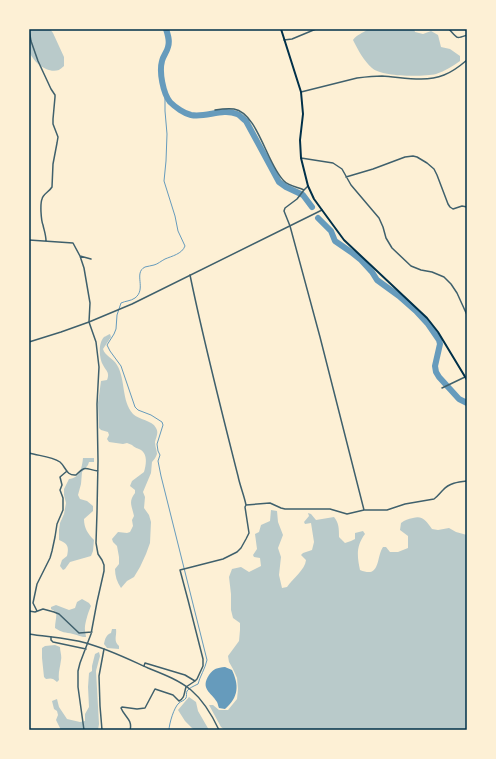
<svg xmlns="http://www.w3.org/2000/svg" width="496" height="759" viewBox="0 0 496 759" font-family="Commissioner,sans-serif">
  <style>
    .green { fill: #b9caca }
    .water { fill: #669bbc }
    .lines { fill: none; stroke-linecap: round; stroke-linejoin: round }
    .stream { stroke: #669bbc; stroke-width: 1 }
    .river { stroke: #669bbc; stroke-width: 6 }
    .minor { stroke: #3f606c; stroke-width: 1.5 }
    .tertiary { stroke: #3f606c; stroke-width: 1.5 }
    .secondary { stroke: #003049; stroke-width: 2 }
    .neatline { fill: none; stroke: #003049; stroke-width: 1.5 }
  </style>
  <rect width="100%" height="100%" fill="#fdf0d5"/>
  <path class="green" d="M29,29H50L53,33L64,57V66C63,67 59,70 59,70C47,74 33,62 29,51C28,45 29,36 29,29Z
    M368,29H414L415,32L423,34L431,31L438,35L441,47L450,49L460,56V61C453,66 445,71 436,74C423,77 381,77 372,68C364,61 358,50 353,40C357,34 362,34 368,29Z
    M110,334L111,337L103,349C105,356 113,358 117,365C126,380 121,400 133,414C139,420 152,420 156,428C159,433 156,437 155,442C155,446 157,451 157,454C156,457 154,460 152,462L151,473L143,492L145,497L144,508L149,515L151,522L150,543L146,554L140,567L134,577L127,581L121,588C117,582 115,576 115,569L119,564V557L117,546L113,542L112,539L118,532L127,533L130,532L133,526L132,520L134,516C132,506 128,502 135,493V490L130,486L132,481L144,472C146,465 148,455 141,450C137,448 135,448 132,445L127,443L123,444L109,442L107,439L109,435L108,432L101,430L99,428L98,403L101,381L107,380C110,372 106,371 103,365C99,358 98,343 104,337C105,337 109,334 110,334Z
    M83,458H94V462H89L88,465L82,472L81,484L78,495L80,499L87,501L93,506V511L84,519C84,528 88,534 94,540L93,551L91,556L70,562L65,569L63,570L60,566L62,560L67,556C69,546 68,544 59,540V530L60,523L64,514L66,503L64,495V489L69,479C80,478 82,468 83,458Z
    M271,510L277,511L278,522L283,535L278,548L281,557L279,575L282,588L287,587C293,578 305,570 306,560L301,555L303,553L312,550L314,542L311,523L305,524L304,522L309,516L308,513L311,514L316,520L334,517C339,523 339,529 339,537L345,543L351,541L355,539V533L363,531L365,534C356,546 357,556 360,570C381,579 376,557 383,547H386L390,552H398L408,548V536L400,530L401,523C405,520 408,519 413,518C423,515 427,522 432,529L438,530L449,528L456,532L467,535V730H225L221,727L209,705H213L219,710H228L237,699L238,689L237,678L233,669L229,662L228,656L239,641L240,630V623L233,618L231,610V594L229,577L232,569L241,567L249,572L261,566L260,558L254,557L253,555L257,549L255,534L259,532L261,525L270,521Z
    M82,599L89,603L91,606C89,610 84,625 85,630C85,633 86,635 86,637C80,637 79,635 73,634C65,632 62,633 55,628C55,622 57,617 56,612L51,609V607L56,605L69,610L75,608L77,602Z
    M112,629H116C117,636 113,641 119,646V649L107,648L104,644C105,639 106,635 111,633Z
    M55,645L60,647C60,651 62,656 61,660C60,668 58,673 59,680L57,682C53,678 51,678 46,679L44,677L42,658V648L45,646Z
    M99,652L100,656L96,671L99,724L98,730H61L56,720L58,715L57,711L54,709L52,701L57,699L59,707L67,719L80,722L85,721V714L89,707L88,687L89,673L92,671V666L95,654Z
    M189,697L196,702L198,711L209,730H195L192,728L185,721L178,710Z"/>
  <path class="water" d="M225,667L232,670C239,685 239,697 225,709L219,708C218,706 218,704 217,702C211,692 200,689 209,675C214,668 217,668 225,667Z"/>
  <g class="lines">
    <path class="stream" d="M165,93V111L167,134L166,161L164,181L175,216L178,231L185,246C182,254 172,256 165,259C161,261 158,264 154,265C151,266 148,266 145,267C133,273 147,289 135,298C131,301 125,301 121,303L117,315L116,329L114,334L107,345L110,351L121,366L135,407L138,410L151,415L162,422L163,425L157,444L158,451L160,455L158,461L161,476L207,660C205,669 200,676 198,684C194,686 189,688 187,691C186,693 187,696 186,698C184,701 181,701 179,703C174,707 169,724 169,730"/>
    <path class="river" d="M166,29C168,35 170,41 168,47C167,52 163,56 162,61C159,72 163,93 170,102C173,105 177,108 180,110C183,112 187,114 191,115C206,118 222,108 237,114C240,115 243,119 246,121L279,182L286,187L303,195L312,207
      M318,218L331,231L335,241L351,252L361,260L372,272L377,280L399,296L416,311L428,324L439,340L440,344L435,366L436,372L439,377L459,399L467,403"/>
    <path class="minor" d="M29,29L31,41L38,61L51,89L55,95V97L53,119V124L58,137L57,143L53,164L52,187C49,192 43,194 42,199C40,204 41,220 43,225C44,230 46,235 46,241
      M449,29C458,39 456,39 467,35
      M284,40L292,39L316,29
      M215,110C221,109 228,108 234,109C258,113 267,165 284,181C289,186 297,187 304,190
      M301,158L333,163L342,169L351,185L379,218L383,227L386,238L392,248L411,266L421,270L432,272L444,277L451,284L457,293L467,315
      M346,177L373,169L405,157L413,156L417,157L427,163L434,169L437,175L448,204L450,207L453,209L462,206L467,207
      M308,186L304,190L297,199L285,208L284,211L290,226L320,337L364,510
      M29,240L73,243L80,256L84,268L90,303L89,322L96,342L99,367L97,404L98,461L97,512L96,543L98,554L102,560L104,565V571L97,602L91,634L80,663L78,671V687L84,730
      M80,256L91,259
      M442,388L465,377
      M29,453C39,456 51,456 60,462C66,467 66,476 76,475C86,465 85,469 98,471
      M246,505L270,503L281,508L285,509H330L347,514L364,510H387L405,504L434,499C438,496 440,493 443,490C449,483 458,482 467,481
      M29,611L35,612L43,609L54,612L59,614L79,633L92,632
      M37,611L33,603L37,584L50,558L52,551L55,537L57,524L63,510V498L60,490L62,485L60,477L67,471
      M51,637V640L53,642L86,649
      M144,666L145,663L185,675L195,681
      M102,730L100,706L99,676L104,649
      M130,730C133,720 124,716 121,708L122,707L137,709L145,708L155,689L173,695L179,701C185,698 184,693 186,687L195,681L197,679L203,666V659L188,600L180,570L223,559L237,552L241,548L246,539L249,533L245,507L246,505C244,495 240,486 238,476C221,409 204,343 190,275"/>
    <path class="tertiary" d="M301,92L357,78C365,77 373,76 382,76C402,77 424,83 444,75C452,72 460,66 467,60
      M29,342L61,332L89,322L132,304L322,210
      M29,634C48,637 68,638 86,643C108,649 128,659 148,668C163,674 179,680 191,690C204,701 212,715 219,730"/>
    <path class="secondary" d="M281,29L301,92L303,114L300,140L301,158L308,186L314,199L322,210L344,240L427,318L438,332L467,380"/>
  </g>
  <rect width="496" height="759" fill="none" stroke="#fdf0d5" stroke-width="60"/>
  <rect x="30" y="30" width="436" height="699" class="neatline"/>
</svg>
